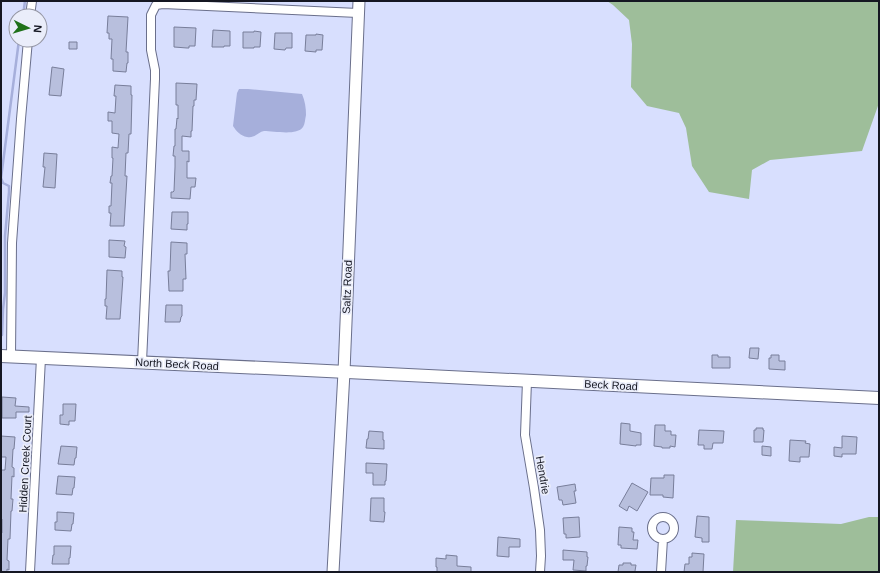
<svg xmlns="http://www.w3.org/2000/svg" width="880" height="573" viewBox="0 0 880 573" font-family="Helvetica,sans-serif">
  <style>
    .green { fill: #9ebe9a }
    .water { fill: #a6afdb }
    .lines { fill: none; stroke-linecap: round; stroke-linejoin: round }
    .stream { stroke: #a6afdb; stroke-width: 2.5 }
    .building { fill: #b8bfdd; stroke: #787e9a }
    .minor-casing { stroke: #6a6f8b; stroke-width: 10 }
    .tertiary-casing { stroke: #6a6f8b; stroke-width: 13 }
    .secondary-casing { stroke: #6a6f8b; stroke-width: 14 }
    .minor { stroke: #fff; stroke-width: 8 }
    .tertiary { stroke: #fff; stroke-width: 11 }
    .secondary { stroke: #fff; stroke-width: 12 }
    .labels { text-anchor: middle; stroke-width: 3.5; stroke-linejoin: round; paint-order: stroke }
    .street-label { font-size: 11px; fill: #151722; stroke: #eaedfa }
  </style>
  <rect width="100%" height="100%" fill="#d8dffe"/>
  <path class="green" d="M607,1H879V103L862,151L770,160L752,170L749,199L709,192L692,166L686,128L679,113L647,106L631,87L632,44L629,20L613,5Z
    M869,517H879V572H733L736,520L841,524Z"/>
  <path class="water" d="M239,89H248L302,94C305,101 306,108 306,115C305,119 305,124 303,127C297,136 274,131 264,131C258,132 254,139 247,137C241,136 236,131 233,126L237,93Z"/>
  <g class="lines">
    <path class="stream" d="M23,16L25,1
      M2,335L3,309L5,293V236L9,192V186L3,183L1,178L19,40"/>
  </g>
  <path class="building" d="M108,16L128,17L126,52H128V63H127L126,72L113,71V59H111L112,39H109V33H107Z
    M174,27L196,28L195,46H189V48H187L174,47Z
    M213,30L230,31V46H224V47H212Z
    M254,31L261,32L260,47H254V48H243V32H254Z
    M275,33H292V48H286L285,50L274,49Z
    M316,34L323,35L322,50H316V52L305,51L306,35H316Z
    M69,42H77V49H69Z
    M52,67L64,69L61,96L49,95Z
    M176,83L197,84L196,100H194V106H193L192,131H191V137L182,136V151H189V162L187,161V178H196L195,187H191L190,199L171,198V192H173L174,191L175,167V156H173L174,146H175V129H176L177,118L178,119V105H176Z
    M115,85L131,86V95H132L131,134H129L128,153H126L125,176H127L124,226H110L111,213H109V206H111L112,183H110L111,176H112L113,158H112V147L118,148L119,134L112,133V121H108V112L115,113L116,96H114Z
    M44,153L57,154L55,188L43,187L45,167H43Z
    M172,212H188V224H187V230L171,229Z
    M109,240L125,241L124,246L126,247L125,258L109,257Z
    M171,242L187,243V254H185L186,279H183V291H169L168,271H170Z
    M107,270L122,271V277H123L120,319H106L107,306H105V299H106Z
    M166,305H182V316L181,317L180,322H165Z
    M750,348H759L758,359L749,358Z
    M712,355H718V357H730V368H712Z
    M771,355H779V361H785V370L769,369V358H771Z
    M2,397L16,398L15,406L29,407V412H16V418H2Z
    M63,404H76L75,421H69V425L60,424V415H63Z
    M621,423L630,424V431L641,433V445H636V446L620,444Z
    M655,425H665V431H671V435H676L675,447L670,446V448H662V447L654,446Z
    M756,428H763V430H764L763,442H754V430H756Z
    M699,430L724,431L723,443H713L712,449H704V445H698Z
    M369,431L383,432V440H384V449L366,448L367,439H368Z
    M1,436L15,437L14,449H13L12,467L14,468V477L12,476L11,499H13L12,511H11L10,539H8L7,560L9,561V570L7,569V572H1V533H2V519H1V470H5L6,457H1Z
    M842,436L857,437L856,454H842V457L834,456V447L842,448Z
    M790,440L806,441L805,443L810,444L809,457H800V462L789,461Z
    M61,446L77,447L76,458H75L74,465L58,464Z
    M762,446L771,447V456L762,455Z
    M366,463L387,464L386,481H385V485H373V473H366Z
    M664,475H674L673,498L663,497V495H650L651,478H664Z
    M58,476L75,477L74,488H73L72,495L56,494Z
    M632,483L648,492L637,511L629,506L627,511L619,506Z
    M575,484L576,491H574L576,503L563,505L562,500H559L557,487Z
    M371,498H384V512H385L384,522L370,521Z
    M57,512L74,513L73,524H72L71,531L55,530V522H57Z
    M697,516L709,517V542H702V538L695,537Z
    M579,517L580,537L566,538V534H564L563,518Z
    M619,527L632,528V532H634L633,540H638L637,549L621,548V545H618Z
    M498,537L520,539V547H509V557L497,556Z
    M54,546H71L70,558H69V564H52L53,555H54Z
    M563,550L587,552V557H588L587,566H586V571L573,570L574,560H563Z
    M692,553L704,554L703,572H684L685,564H689V557H692Z
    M446,555L457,556V566L471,567V572H437V567H436V558L446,559Z
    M623,563H631V565H636L635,571L634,572H618L619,565H623Z"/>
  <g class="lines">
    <g class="minor-casing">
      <path id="minor" d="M30,16L32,1
        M11,356L12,243L21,119L28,40
        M142,362L155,79V70L151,50V15L156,5L163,4L358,13
        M527,381L525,435L534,488L540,530L541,556L540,572
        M652 528a11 11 0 1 1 22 0a11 11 0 1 1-22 0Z
        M30,572L41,358
        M661,572L663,539"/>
    </g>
    <g class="tertiary-casing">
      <path id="tertiary" d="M333,572L344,372L359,1"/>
    </g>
    <g class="secondary-casing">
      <path id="secondary" d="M1,356L286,369L879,398"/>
    </g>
    <use href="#minor" class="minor"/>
    <use href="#tertiary" class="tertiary"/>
    <use href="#secondary" class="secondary"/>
  </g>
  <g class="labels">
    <g class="street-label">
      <text transform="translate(347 287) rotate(-88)" y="4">Saltz Road</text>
      <text transform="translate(177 364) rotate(3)" y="4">North Beck Road</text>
      <text transform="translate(611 385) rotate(3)" y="4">Beck Road</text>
      <text transform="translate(25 464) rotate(-87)" y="4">Hidden Creek Court</text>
      <text transform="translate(543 475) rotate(80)" y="4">Hendrie</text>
    </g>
  </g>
  <rect width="880" height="573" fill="none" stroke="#151722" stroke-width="4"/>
  <g transform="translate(28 28) rotate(95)"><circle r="19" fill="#eaedfa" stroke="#9597a4"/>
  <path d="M0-3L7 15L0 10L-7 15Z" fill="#1f7119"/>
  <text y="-6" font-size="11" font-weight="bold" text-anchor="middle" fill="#151722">N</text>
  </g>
</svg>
